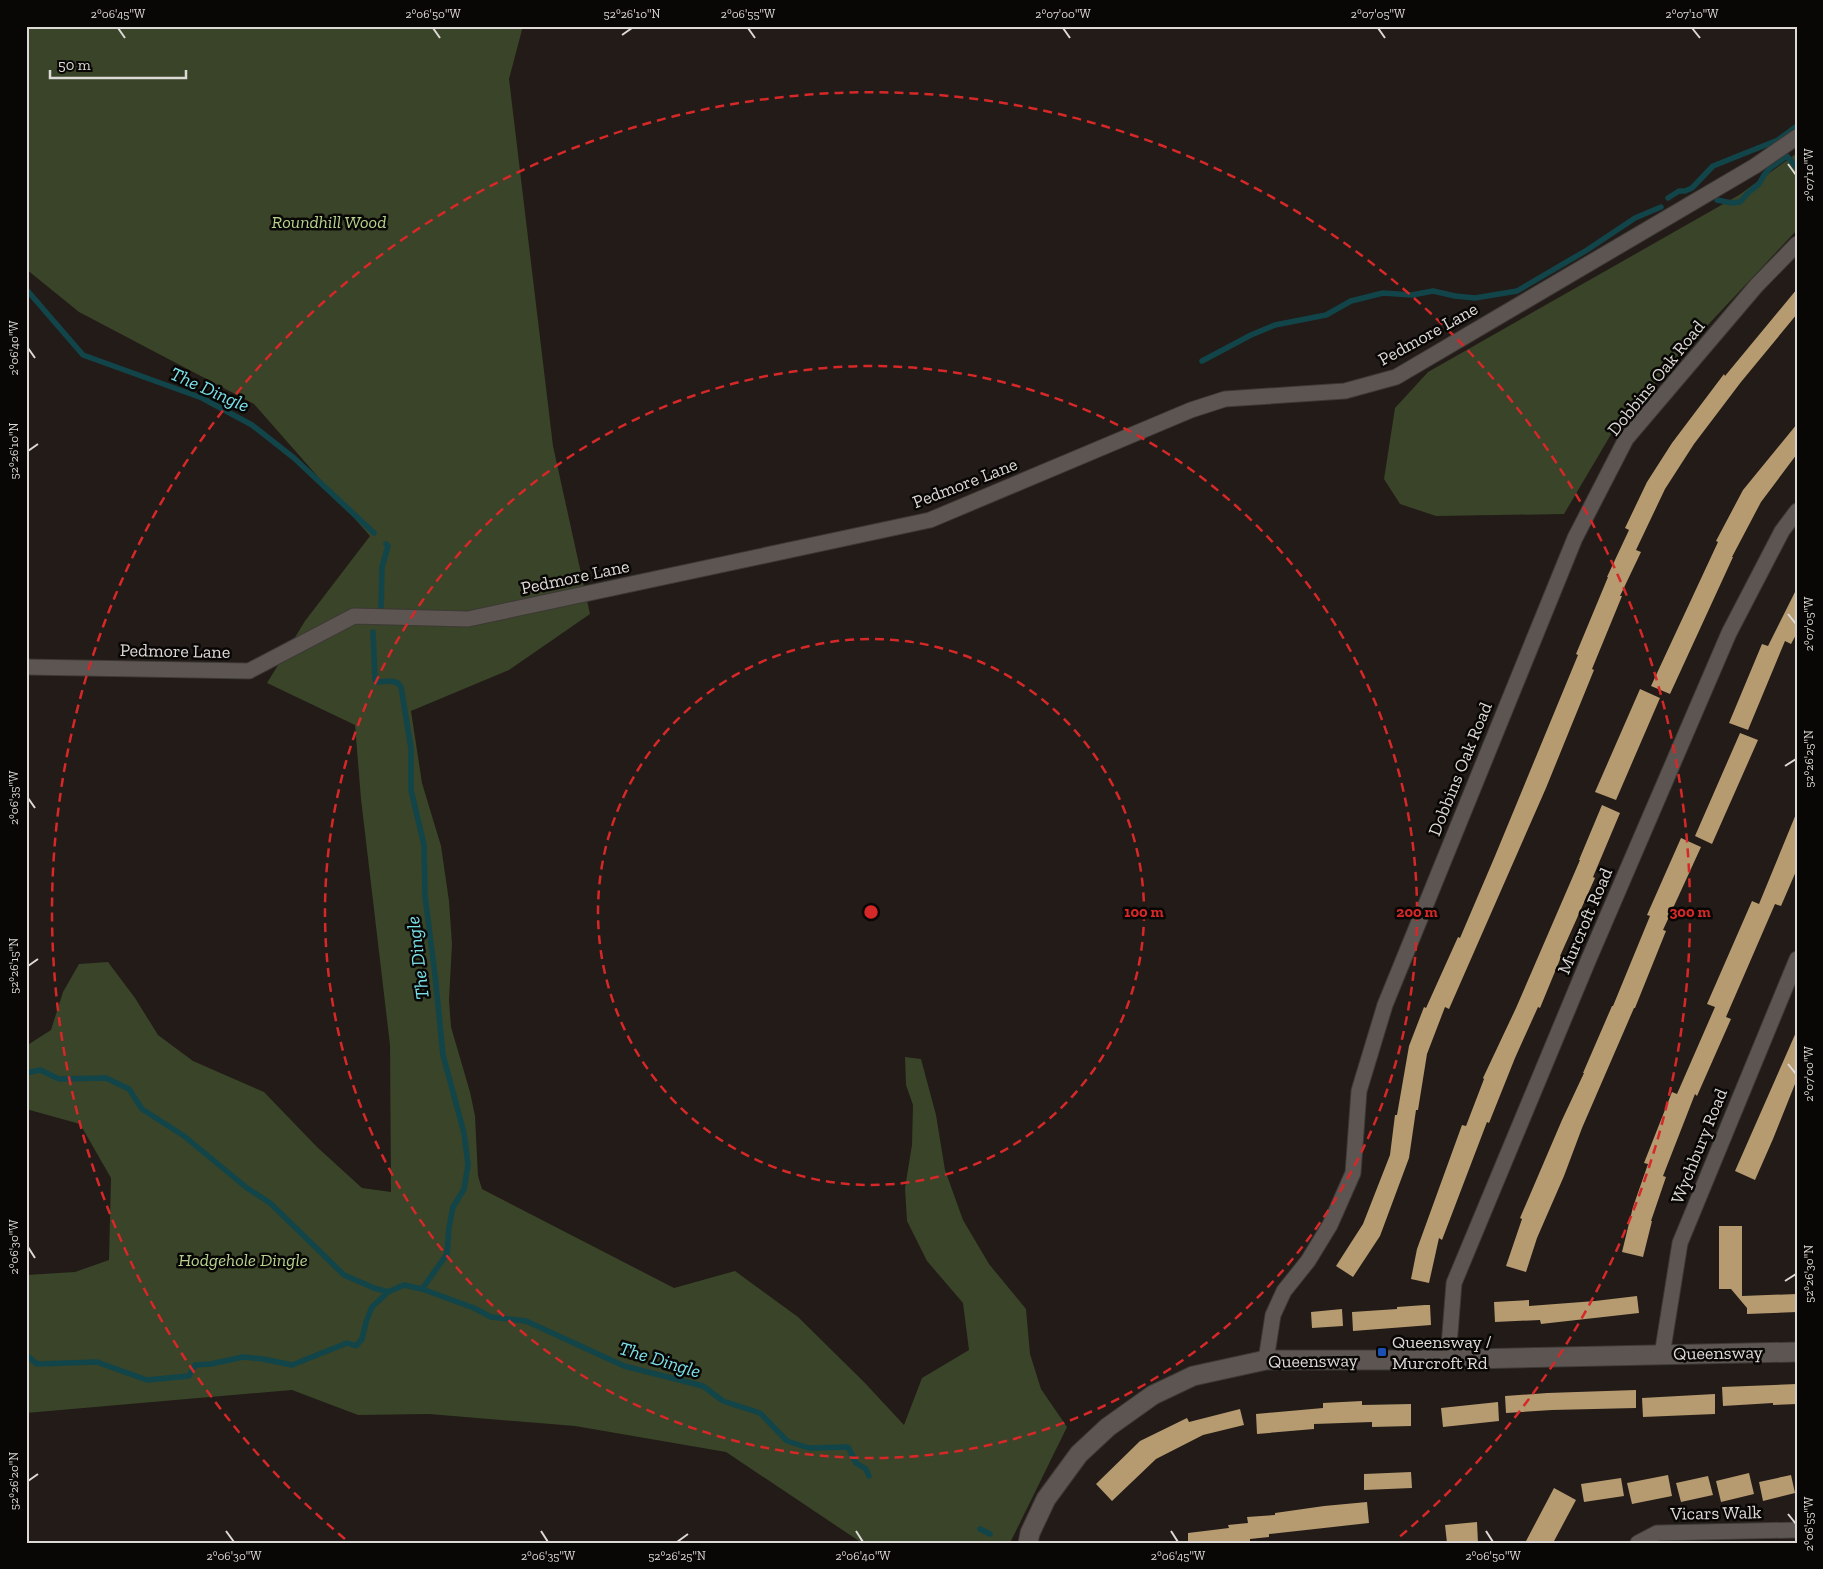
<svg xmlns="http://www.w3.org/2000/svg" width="1823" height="1569" viewBox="0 0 1823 1569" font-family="'Zilla Slab',serif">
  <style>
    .green { fill: #394428 }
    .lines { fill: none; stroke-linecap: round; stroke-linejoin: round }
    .stream { stroke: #11454a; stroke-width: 5.5 }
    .building { fill: #b69a70 }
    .minor-casing { stroke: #3d3936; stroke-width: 17 }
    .tertiary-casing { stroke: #3d3936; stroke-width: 21 }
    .minor { stroke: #5d5551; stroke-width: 15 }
    .tertiary { stroke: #5d5551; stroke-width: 19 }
    .ticks { fill: none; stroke: #ddd9d6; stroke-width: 2 }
    .ring { fill: none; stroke: #d62828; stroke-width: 2.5; stroke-dasharray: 9 6 }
    .transit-dot { fill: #1a4fb4; stroke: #090705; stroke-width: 2 }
    .labels { text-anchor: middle; stroke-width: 5; stroke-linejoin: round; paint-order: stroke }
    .park-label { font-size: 18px; font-style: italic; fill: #b6d28d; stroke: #090705 }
    .street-label { font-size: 18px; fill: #ddd9d6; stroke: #090705 }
    .poi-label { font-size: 18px; fill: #ddd9d6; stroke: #090705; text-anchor: start }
    .water-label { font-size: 19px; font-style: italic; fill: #7ae1ea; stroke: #090705 }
    .centre { fill: #d62828; stroke: #090705; stroke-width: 2.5 }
    .ring-label { font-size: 15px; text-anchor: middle; font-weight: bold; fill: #d62828; stroke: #090705; stroke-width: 5; stroke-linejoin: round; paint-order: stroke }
    .neatline { fill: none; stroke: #ddd9d6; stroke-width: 2 }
    .ticks-label { font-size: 12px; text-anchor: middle; fill: #ddd9d6 }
  </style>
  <rect width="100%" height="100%" fill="#221b17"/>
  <path class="green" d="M26,26H523L509,79L553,446L590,614L509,670L411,711L422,783L441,846L449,901L452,944L449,1000L451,1027L470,1092L475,1116L478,1176L482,1189L674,1288L735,1271L798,1317L864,1382L904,1425L922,1378L969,1350L963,1303L927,1261L907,1221L905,1188L912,1145L913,1105L906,1085L905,1057L921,1059L936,1115L945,1170L963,1220L989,1264L1026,1309L1030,1354L1041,1389L1067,1427L1010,1543H862L726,1452L575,1426L429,1414L358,1415L292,1390L26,1413V1275L75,1272L109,1260L111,1178L80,1124L26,1109V1046L51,1030L63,992L79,964L108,962L135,998L158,1035L193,1061L264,1092L317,1147L362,1188L391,1192L390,1045L361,799L355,725L267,683L305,621L370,536L254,404L79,312L26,269Z
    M1797,153V230L1690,344L1613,431L1564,514L1436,516L1400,504L1384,479L1395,408L1428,372L1739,195Z"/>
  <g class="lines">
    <path class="stream" d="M1668,198L1679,191H1685L1692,188L1713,166L1778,140L1797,126
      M1717,200L1732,203L1740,202L1749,192L1759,184L1764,175L1770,168L1787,156L1797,168
      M26,289L83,355L202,398L252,425L294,458L374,533
      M1202,361L1251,335L1275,325L1326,315L1351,301L1383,293L1412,295L1433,291L1455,296L1475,298L1517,291L1587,250L1635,218L1661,207
      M381,610L382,567L388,546L386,544
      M373,632L375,680L377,682C386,682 396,678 401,687L411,748V790L424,845L425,896L435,975L443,1055L464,1133L468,1165L464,1189L453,1207L449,1228L447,1254L422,1289
      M26,1073L40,1070L59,1079L106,1078L129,1089L142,1109L184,1136L247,1188L270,1203L344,1275L374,1288L388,1292
      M26,1355L37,1364L97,1362L147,1380L189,1376L195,1365L211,1364L243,1357L263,1359L292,1365L347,1343L356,1346L362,1339L366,1322L372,1307L388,1292L404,1285L422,1289L474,1308L491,1317L526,1321L624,1366L703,1386L723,1401L760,1413L787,1441L809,1448L848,1447L856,1463L866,1469L869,1476
      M980,1529L990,1534"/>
  </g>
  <path class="building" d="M1797,289V314L1741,382L1694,444L1665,489L1636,550L1641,552L1620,596H1622L1592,669L1594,670L1546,788L1449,1009L1445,1007L1427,1054L1418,1110H1416L1409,1158L1380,1236L1353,1277L1336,1266L1363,1224L1390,1155L1395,1115H1397L1409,1046L1424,1007L1426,1008L1458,937L1460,938L1495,856L1578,655L1576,654L1608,577H1607L1629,530L1625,528L1647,482L1672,443L1724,374L1725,376Z
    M1797,424V454L1761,502L1732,557H1733L1670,694L1651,686L1718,542L1716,541L1743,490Z
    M1797,588V633L1791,644L1785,641L1748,730L1729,723L1762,644L1768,646Z
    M1640,689L1660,698L1616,800L1595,792Z
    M1740,733L1758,740L1712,844L1695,836Z
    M1602,805L1620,813L1593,877L1595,878L1560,956L1561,957L1540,1008L1538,1007L1515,1058L1489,1123L1487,1122L1442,1240L1439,1238L1429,1283L1411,1279L1417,1249L1462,1125L1466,1126L1484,1079L1483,1078L1516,1008L1580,860H1579Z
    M1796,814L1797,869L1781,906L1775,904L1726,1017L1731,1019L1697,1096L1695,1094L1663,1176L1666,1177L1651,1221H1652L1643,1257L1622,1252L1633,1207L1648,1164L1644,1163L1672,1092L1677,1094L1715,1007L1707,1004L1752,901L1759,904Z
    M1681,838L1701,847L1663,930L1666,931L1635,1008H1634L1582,1128L1564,1176L1537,1238L1526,1272L1506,1266L1522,1219L1520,1218L1562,1120L1584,1073H1583L1612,1006H1613L1650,916L1647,915Z
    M1797,1030V1079L1773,1139L1755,1180L1735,1171Z
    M1719,1226H1742V1296L1797,1294V1312L1747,1314V1308L1731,1289H1719Z
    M1637,1296L1639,1313L1541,1324L1540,1320L1495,1322L1494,1302L1529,1300V1306L1595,1301Z
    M1425,1305H1430L1431,1325L1353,1331L1352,1312L1397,1309V1307Z
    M1342,1309L1343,1326L1312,1328L1311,1312Z
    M1797,1384V1404L1773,1405V1403L1723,1406L1722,1387Z
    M1636,1390V1408L1552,1410L1506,1413L1505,1396L1547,1393Z
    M1715,1394V1414L1643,1417L1642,1398Z
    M1362,1401V1405L1411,1404V1426L1372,1427V1422L1314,1424V1429L1257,1434L1256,1414L1323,1408V1403Z
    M1498,1402L1499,1421L1443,1427L1441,1408Z
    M1240,1409L1244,1425L1203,1435L1156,1459L1112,1501L1096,1484L1140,1441L1187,1418L1189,1422Z
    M1411,1472L1412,1488L1364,1490V1474Z
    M1749,1473L1754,1494L1721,1502L1716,1481Z
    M1668,1475L1672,1496L1632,1504L1627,1483Z
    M1791,1475L1795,1493L1763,1501L1759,1482Z
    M1708,1476L1713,1495L1681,1502L1676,1483Z
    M1621,1478L1624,1496L1584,1502L1581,1484Z
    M1554,1488L1576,1500L1553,1543H1525Z
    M1367,1502L1369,1523L1269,1534V1537L1250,1539V1542L1188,1543V1533L1229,1528L1228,1525L1248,1523L1247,1517L1275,1515V1513L1324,1506Z
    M1477,1522L1478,1543H1447L1445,1525Z"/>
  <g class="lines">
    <g class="minor-casing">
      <path id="minor" d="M26,667L249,671L354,616L468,619L930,520L1191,410L1225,399L1345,391L1396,377L1755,166L1797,137
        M1662,1355L1680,1243L1797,959
        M1448,1359L1454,1283L1588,961L1729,633L1782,531L1797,511
        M1266,1360L1273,1315L1284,1291L1308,1261L1330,1225L1353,1173L1359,1091L1385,1005L1575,538L1626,439L1757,285L1797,244
        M1638,1543L1657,1533L1797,1530"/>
    </g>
    <g class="tertiary-casing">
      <path id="tertiary" d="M1028,1543L1030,1533L1046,1499L1079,1454L1108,1427L1153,1395L1193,1376L1266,1360H1425L1797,1352"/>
    </g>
    <use href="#minor" class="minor"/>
    <use href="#tertiary" class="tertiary"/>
  </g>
  <path class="ticks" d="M118,28L125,38M433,28L440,38M748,28L755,38M1063,28L1070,38M1378,28L1385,38M1692,28L1700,38M622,35L632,28M1788,164L1796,175M28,348L35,358M28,451L38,444M1788,614L1796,624M1785,766L1796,759M28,798L35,808M28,966L38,959M1788,1064L1796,1074M28,1247L35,1258M1785,1281L1796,1274M28,1481L38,1474M1788,1514L1796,1524M226,1531L234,1542M541,1531L548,1542M856,1531L863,1542M1171,1531L1178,1542M1486,1531L1493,1542M677,1542L688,1534"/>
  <g class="ring">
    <circle cx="871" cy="912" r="273"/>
    <circle cx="871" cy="912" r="546"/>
    <path d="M345 1539A819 819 0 1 1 1397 1539"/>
  </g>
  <rect class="transit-dot" x="1377" y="1347" width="10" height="10" rx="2.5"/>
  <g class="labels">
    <g class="park-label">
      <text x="329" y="228">Roundhill Wood</text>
      <text x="243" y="1266">Hodgehole Dingle</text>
    </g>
    <g class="street-label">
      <text transform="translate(1428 334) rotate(-29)" y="6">Pedmore Lane</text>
      <text transform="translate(1656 378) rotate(-51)" y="6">Dobbins Oak Road</text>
      <text transform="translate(965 483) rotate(-21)" y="6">Pedmore Lane</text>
      <text transform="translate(575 577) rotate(-12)" y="6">Pedmore Lane</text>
      <text transform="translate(175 651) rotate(1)" y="6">Pedmore Lane</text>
      <text transform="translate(1460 769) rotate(-68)" y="6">Dobbins Oak Road</text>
      <text transform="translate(1585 921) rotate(-67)" y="6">Murcroft Road</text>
      <text transform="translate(1699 1146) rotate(-68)" y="6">Wychbury Road</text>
      <text transform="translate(1718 1353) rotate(-1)" y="6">Queensway</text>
      <text transform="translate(1313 1361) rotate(-1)" y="6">Queensway</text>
      <text transform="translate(1716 1513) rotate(-1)" y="6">Vicars Walk</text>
    </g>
    <g class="poi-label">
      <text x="1392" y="1348">Queensway /<tspan x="1392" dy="21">Murcroft Rd</tspan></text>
    </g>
    <g class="water-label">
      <text transform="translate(210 389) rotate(24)" y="7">The Dingle</text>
      <text transform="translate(417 958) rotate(-97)" y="7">The Dingle</text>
      <text transform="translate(660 1359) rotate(17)" y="7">The Dingle</text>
    </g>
  </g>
  <circle cx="871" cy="912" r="8" class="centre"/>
  <g class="ring-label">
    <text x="1144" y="917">100 m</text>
    <text x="1417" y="917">200 m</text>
    <text x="1690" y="917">300 m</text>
  </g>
  <rect width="1823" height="1569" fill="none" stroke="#090705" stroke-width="55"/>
  <path d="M50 70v8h136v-8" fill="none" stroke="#ddd9d6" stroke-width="2.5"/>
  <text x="58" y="70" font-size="15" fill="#ddd9d6" stroke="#090705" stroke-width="4" paint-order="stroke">50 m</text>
  <rect x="28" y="28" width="1768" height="1514" class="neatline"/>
  <g class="ticks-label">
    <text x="118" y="18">2°06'45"W</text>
    <text x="433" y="18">2°06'50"W</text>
    <text x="632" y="18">52°26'10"N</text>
    <text x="748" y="18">2°06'55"W</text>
    <text x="1063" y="18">2°07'00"W</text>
    <text x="1378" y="18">2°07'05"W</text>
    <text x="1692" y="18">2°07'10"W</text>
    <text transform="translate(1809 175) rotate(-90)" y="4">2°07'10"W</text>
    <text transform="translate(14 348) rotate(-90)" y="4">2°06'40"W</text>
    <text transform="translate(14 451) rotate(-90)" y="4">52°26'10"N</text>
    <text transform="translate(1809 624) rotate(-90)" y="4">2°07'05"W</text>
    <text transform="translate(1809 759) rotate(-90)" y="4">52°26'25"N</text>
    <text transform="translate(14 798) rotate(-90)" y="4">2°06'35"W</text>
    <text transform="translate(14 966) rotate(-90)" y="4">52°26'15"N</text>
    <text transform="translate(1809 1074) rotate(-90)" y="4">2°07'00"W</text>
    <text transform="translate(14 1247) rotate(-90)" y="4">2°06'30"W</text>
    <text transform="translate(1809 1274) rotate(-90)" y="4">52°26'30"N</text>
    <text transform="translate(14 1481) rotate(-90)" y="4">52°26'20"N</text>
    <text transform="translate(1809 1524) rotate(-90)" y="4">2°06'55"W</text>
    <text x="234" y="1560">2°06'30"W</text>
    <text x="548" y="1560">2°06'35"W</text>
    <text x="677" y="1560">52°26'25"N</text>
    <text x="863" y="1560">2°06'40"W</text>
    <text x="1178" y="1560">2°06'45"W</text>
    <text x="1493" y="1560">2°06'50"W</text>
  </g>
</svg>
